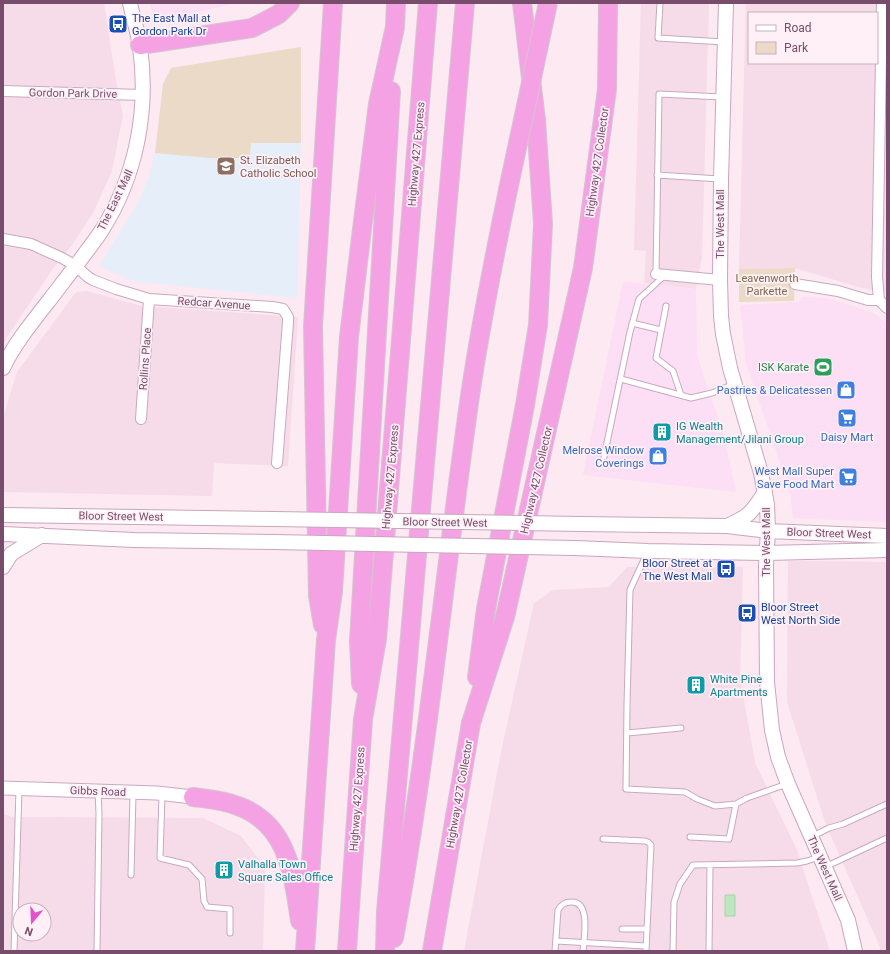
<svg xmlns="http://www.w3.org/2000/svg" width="890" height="954" viewBox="0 0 890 954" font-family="Roboto,sans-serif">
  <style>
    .residential { fill: #f6dbe9; fill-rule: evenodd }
    .commercial { fill: #fcdef5 }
    .education { fill: #e6eef9 }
    .green { fill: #ebdac7 }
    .water { fill: #bde6c1; stroke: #a4d8a8 }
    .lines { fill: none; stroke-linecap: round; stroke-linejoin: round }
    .service-casing { stroke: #caa9be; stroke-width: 7 }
    .minor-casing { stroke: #caa9be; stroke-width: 12 }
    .tertiary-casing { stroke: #caa9be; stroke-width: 15 }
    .secondary-casing { stroke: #cba5bd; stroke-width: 16 }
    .motorway-casing { stroke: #d3c6d0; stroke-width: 20 }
    .service { stroke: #fff; stroke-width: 5 }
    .minor { stroke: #fff; stroke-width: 10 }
    .tertiary { stroke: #fff; stroke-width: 13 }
    .secondary { stroke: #fff; stroke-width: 14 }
    .motorway { stroke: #f5a2e5; stroke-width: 18 }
    .secondary-bridge-casing { stroke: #cba5bd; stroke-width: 16; stroke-linecap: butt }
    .motorway-bridge-casing { stroke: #d3c6d0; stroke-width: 20; stroke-linecap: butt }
    .secondary-bridge { stroke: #fff; stroke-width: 14 }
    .motorway-bridge { stroke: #f5a2e5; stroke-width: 18 }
    .labels { text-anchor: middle; stroke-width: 3.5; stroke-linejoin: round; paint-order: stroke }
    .transit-label { font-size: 11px; fill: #164399; stroke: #fff0f7; text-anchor: start }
    .street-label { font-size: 11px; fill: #774d6b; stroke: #fff0f7 }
    .education-label { font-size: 11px; fill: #785e54; stroke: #fff0f7; text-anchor: start }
    .park-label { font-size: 11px; fill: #7d6844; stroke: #fff0f7 }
    .leisure-label { font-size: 11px; fill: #27864d; stroke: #fff0f7; text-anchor: end }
    .shop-label { font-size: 11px; fill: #366cbe; stroke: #fff0f7; text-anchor: end }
    .culture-label { font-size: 11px; fill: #0d838f; stroke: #fff0f7; text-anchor: start }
  </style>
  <rect width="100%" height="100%" fill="#fce9f2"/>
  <path class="residential" d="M3,3H104L116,81L123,115L112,171L93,213L72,245L52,270L3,343Z
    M641,3H709L702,257L696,289L644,283L646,251L634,250Z
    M746,3H887V293L862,288L794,268L739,269ZM749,13H877V63H749Z
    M87,291L141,306L298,317L288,466L214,463L212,496L4,492L3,491V417L17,372L76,292Z
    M788,561L887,562V951H880V947L826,825L787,702Z
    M627,567H743L740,678L755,763L796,848L830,951H464L501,752L534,603L553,590L609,587Z
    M3,814L13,817L203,818L241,836L265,868L263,951H3ZM20,910H44V934H20Z"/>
  <path class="commercial" d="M150,3H237L154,22Z
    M623,282L696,289L697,356L723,432L736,492L583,475Z
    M802,297L825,298L853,306L875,314L887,324V522L793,518L790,492L746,363L740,305L799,302Z"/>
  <path class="education" d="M301,47V143L297,298L140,282L127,279L99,266L139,201L148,179L155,153L163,84L171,68Z"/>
  <path class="green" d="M301,47V143H251L250,158H209L155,153L163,84L171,68Z
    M795,268L794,301L739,302V269Z"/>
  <path class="water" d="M725,895H735V916H725Z"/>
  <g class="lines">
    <g class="service-casing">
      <path id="service" d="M660,3L658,38L724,42
        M657,175L720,179
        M656,274L659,94L722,97
        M666,306L656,358L673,371L681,395
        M632,323L661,330
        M621,379L691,398L712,393L734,384
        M604,457L630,332L639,299L664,276
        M647,553L630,590L627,705L626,789L685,792L697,799L715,806L736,804L747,798L787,784
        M627,733L681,728
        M162,795L160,858L189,865L202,879L204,901L207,907L230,909V933
        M813,836L829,828L843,824L887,804
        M690,837L729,839L736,804
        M603,839L645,841L648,842L651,845L646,951
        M825,867L887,838
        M131,875L133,794
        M622,929H647
        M556,941L646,946
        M14,951L19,789
        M97,951L99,813L98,792
        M555,951L558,910C561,905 564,902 571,902C591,901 584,938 583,951
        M673,951L674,902L680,884L693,865L797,863L807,861L819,857
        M709,951L710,865"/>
    </g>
    <g class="minor-casing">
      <path id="minor" d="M3,91L143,95
        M3,239L31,244L62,258L76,266L88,277L93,280L116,289L149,299L272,307L283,309L288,317V322L277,463
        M656,274L720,280
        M795,284L838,291L868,300H879L887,308
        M879,300L877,277L882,3
        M141,419L149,299"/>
    </g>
    <g class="tertiary-casing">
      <path id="tertiary" d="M3,788L157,793L193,797"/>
    </g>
    <g class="secondary-casing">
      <path id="secondary" d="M726,3L721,179L720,280L721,316L723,334L730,368L761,473L767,504L768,531L766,565L767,682L772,730L778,757L788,784L848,920L855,951
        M3,368C16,339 45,307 64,281C77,264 90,248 102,230C136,176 149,111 140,47C138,32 133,18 130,3
        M3,515L274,519
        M581,524L727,526L768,531L887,536
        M727,526C750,516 752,512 765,492
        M3,534L134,540L274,542
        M575,548L648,551L767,553L887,550
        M3,567L11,554L42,535"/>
    </g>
    <g class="motorway-casing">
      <path id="motorway" d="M140,45L252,28L279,14L290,3
        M323,625L318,596L313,326L333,3
        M477,677L486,609L525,405L538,325L543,224L536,120L522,3
        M361,684L359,641L391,91
        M193,797C208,799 223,800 238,806C288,824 293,874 300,921
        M394,938C427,759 444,577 470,396C480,327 494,258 508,190
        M305,951L326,640L333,591L349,337L363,221L378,104L395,27L396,3
        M347,951L363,719L377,639L428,3
        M385,951L386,912L465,3
        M432,951L471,723L505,617L583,268L607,89L608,3"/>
    </g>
    <use href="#service" class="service"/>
    <use href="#minor" class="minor"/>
    <use href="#tertiary" class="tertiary"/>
    <use href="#secondary" class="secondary"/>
    <use href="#motorway" class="motorway"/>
    <g class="secondary-bridge-casing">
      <path id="secondary-bridge" d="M274,519L581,524
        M274,542L575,548"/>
    </g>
    <g class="motorway-bridge-casing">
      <path id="motorway-bridge" d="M508,190L548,3"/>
    </g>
    <use href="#secondary-bridge" class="secondary-bridge"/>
    <use href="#motorway-bridge" class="motorway-bridge"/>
  </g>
  <defs>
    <g id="bus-square" transform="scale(1)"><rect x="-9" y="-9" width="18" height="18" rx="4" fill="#1a4fb4" stroke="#fff0f7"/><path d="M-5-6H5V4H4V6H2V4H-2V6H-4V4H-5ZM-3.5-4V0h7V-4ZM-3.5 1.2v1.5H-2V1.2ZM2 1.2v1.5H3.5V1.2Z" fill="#fff"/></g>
    <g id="school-square" transform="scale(1)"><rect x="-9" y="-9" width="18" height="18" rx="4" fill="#8d6e63" stroke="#fff0f7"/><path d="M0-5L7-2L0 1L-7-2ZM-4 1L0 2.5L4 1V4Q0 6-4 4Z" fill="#fff"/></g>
    <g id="stadium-square" transform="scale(1)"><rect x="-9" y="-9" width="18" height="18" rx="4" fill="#2e9e5b" stroke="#fff0f7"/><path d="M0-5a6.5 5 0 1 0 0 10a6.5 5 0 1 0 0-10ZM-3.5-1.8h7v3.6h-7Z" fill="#fff"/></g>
    <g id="shop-square" transform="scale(1)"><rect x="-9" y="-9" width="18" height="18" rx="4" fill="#3f7fe0" stroke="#fff0f7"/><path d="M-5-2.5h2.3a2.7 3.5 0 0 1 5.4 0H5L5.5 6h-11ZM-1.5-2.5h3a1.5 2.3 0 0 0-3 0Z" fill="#fff"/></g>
    <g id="supermarket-square" transform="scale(1)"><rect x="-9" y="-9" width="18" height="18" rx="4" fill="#3f7fe0" stroke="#fff0f7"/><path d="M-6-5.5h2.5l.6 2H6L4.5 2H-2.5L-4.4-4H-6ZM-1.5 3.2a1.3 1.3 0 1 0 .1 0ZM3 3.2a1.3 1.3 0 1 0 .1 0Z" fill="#fff"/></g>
    <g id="building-square" transform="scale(1)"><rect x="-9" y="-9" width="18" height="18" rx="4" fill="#0f9aa8" stroke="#fff0f7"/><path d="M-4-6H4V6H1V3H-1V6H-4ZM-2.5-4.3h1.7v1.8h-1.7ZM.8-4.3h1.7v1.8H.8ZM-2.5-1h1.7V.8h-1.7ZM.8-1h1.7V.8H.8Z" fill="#fff"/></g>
  </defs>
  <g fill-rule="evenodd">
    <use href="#bus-square" x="118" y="24"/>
    <use href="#school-square" x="226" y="166"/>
    <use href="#stadium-square" x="823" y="367"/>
    <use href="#shop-square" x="846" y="390"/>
    <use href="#supermarket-square" x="847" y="418"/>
    <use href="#building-square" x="662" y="432"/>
    <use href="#shop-square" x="658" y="456"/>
    <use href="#supermarket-square" x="848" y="477"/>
    <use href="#bus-square" x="726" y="569"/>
    <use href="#bus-square" x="747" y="613"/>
    <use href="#building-square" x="696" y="685"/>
    <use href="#building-square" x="224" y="870"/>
  </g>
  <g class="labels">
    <g class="transit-label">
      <text x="132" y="22">The East Mall at<tspan x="132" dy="13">Gordon Park Dr</tspan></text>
      <text x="712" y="567" text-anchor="end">Bloor Street at<tspan x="712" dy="13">The West Mall</tspan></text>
      <text x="761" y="611">Bloor Street<tspan x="761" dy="13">West North Side</tspan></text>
    </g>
    <g class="street-label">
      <text transform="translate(73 93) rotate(1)" y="4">Gordon Park Drive</text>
      <text transform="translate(416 154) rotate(-85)" y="4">Highway 427 Express</text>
      <text transform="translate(597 162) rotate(-82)" y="4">Highway 427 Collector</text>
      <text transform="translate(115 200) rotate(-64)" y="4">The East Mall</text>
      <text transform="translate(720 224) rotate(-90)" y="4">The West Mall</text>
      <text transform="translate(214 303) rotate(4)" y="4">Redcar Avenue</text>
      <text transform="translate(145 359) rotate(-86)" y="4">Rollins Place</text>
      <text transform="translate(390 477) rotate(-85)" y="4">Highway 427 Express</text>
      <text transform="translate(536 480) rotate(-77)" y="4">Highway 427 Collector</text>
      <text transform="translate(121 516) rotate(1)" y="4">Bloor Street West</text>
      <text transform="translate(445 522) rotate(1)" y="4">Bloor Street West</text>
      <text transform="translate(829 533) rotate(2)" y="4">Bloor Street West</text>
      <text transform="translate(766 542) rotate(-90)" y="4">The West Mall</text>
      <text transform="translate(98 791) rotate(2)" y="4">Gibbs Road</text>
      <text transform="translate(459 794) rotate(-80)" y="4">Highway 427 Collector</text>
      <text transform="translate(357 799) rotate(-86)" y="4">Highway 427 Express</text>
      <text transform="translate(825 868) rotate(66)" y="4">The West Mall</text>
    </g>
    <g class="education-label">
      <text x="240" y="164">St. Elizabeth<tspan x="240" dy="13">Catholic School</tspan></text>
    </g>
    <g class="park-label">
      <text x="767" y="282">Leavenworth<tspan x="767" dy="13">Parkette</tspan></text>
    </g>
    <g class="leisure-label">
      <text x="809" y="371">ISK Karate</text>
    </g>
    <g class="shop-label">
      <text x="832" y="394">Pastries &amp; Delicatessen</text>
      <text x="847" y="441" text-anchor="middle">Daisy Mart</text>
      <text x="644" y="454">Melrose Window<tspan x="644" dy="13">Coverings</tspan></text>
      <text x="834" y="475">West Mall Super<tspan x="834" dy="13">Save Food Mart</tspan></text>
    </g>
    <g class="culture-label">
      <text x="676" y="430">IG Wealth<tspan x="676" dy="13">Management/Jilani Group</tspan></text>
      <text x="710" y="683">White Pine<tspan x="710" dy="13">Apartments</tspan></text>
      <text x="238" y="868">Valhalla Town<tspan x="238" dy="13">Square Sales Office</tspan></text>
    </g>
  </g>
  <rect width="890" height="954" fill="none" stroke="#774d6b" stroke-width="8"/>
  <rect x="748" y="12" width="130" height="52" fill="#fff0f7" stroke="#c9afbf"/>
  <rect x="756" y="25" width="20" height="6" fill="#ffffff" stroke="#c9afbf"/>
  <text x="784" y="32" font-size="12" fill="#774d6b">Road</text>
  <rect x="756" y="42" width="20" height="12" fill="#ebdac7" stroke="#c9afbf"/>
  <text x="784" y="52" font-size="12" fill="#774d6b">Park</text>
  <g transform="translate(32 922) rotate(199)"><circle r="19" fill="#fff0f7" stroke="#c9afbf"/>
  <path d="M0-3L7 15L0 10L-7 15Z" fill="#e451cd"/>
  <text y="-6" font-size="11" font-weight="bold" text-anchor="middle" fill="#774d6b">N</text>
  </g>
</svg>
